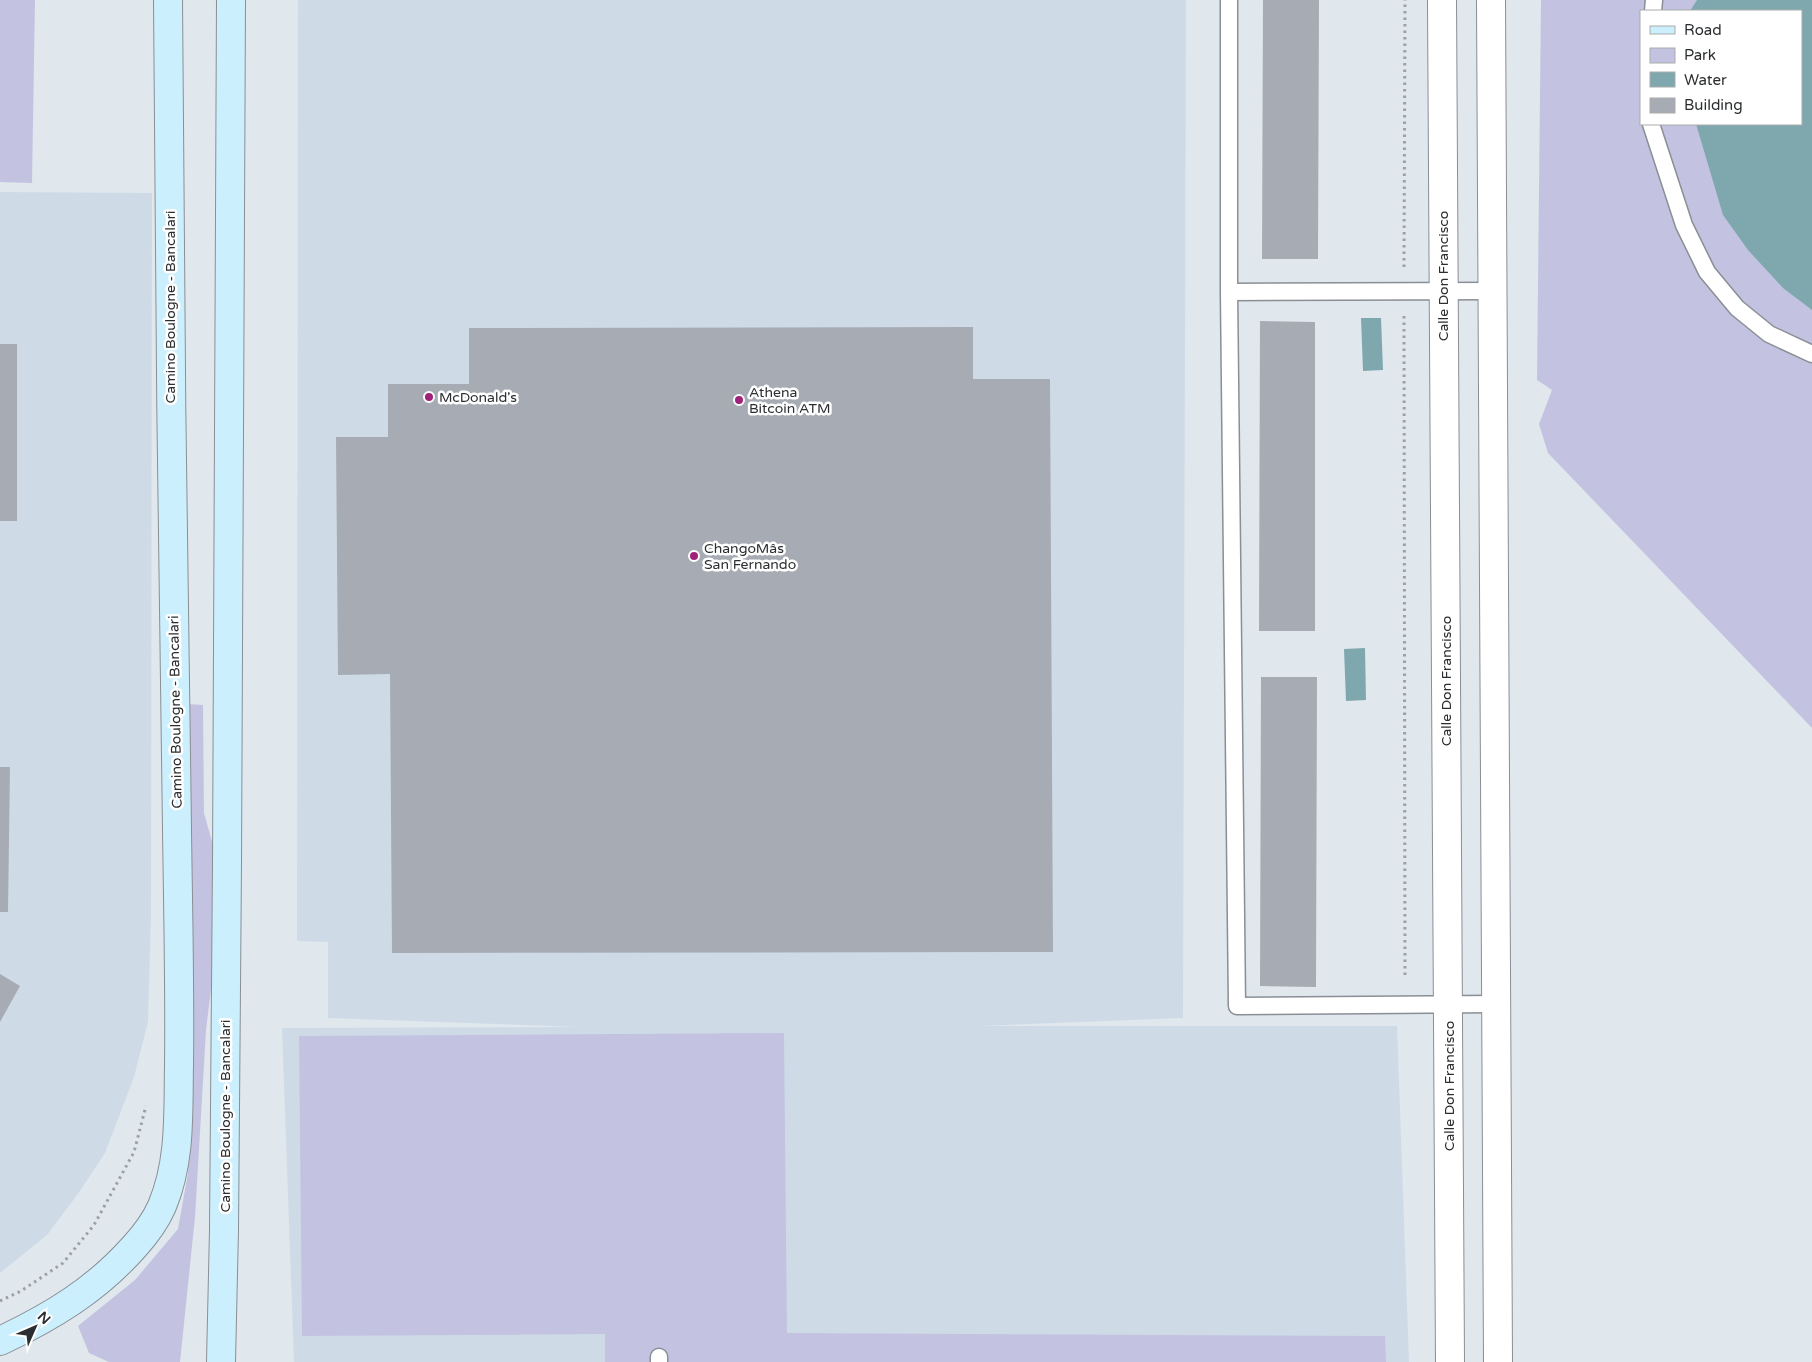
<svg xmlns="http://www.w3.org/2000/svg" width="1812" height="1362" viewBox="0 0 1812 1362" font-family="'Varela Round',sans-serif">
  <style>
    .built { fill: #cedbe7 }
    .green { fill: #c3c3e1; fill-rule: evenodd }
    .water { fill: #7fa8ae }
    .building { fill: #a7abb3 }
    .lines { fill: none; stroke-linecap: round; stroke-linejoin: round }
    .service-casing { stroke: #898f95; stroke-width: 19 }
    .tertiary-casing { stroke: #898f95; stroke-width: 30 }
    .secondary-casing { stroke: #898f95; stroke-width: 30 }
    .path { stroke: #9ba1a5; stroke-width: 3; stroke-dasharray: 2.5 4; stroke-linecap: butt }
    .service { stroke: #fff; stroke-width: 16 }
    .tertiary { stroke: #fff; stroke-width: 28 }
    .secondary { stroke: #cceffd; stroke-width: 28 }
    .poi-dot { fill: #9f2278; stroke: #fff; stroke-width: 2 }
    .labels { text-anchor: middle; stroke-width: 5; stroke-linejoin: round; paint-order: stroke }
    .street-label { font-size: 14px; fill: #2b2e30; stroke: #fff }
    .poi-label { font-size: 14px; fill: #2b2e30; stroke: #fff; text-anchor: start }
  </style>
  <rect width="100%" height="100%" fill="#e0e7ed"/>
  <path class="built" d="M298,0H1186L1183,1018L981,1026H1397L1409,1362H294L282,1028L579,1027L328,1018V942L297,941Z
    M0,192L152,193L151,913L148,1022L134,1077L105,1153L80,1191L47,1235L0,1273Z"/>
  <path class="green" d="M0,0H35L32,183L0,182Z
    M1541,0H1812V728L1548,453L1539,424L1552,390L1537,380ZM1641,11H1801V124H1641Z
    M188,704L203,705L204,813L220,870L216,948L206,1030L195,1217L180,1362H109L89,1353L78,1326L135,1280L178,1229L188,1173L193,974Z
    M784,1033L787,1333L1385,1336L1386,1362H605V1334L302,1336L299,1036Z"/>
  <path class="water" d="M1697,0H1812V310L1783,288L1748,250L1723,215L1696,124H1801V11H1690Z
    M1361,318H1381L1383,370L1363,371Z
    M1365,648L1366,700L1346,701L1344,649Z"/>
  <path class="building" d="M1263,0H1319L1318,259H1262Z
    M1260,321L1315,322V631H1259Z
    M973,327V379H1050L1053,952L392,953L390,674L338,675L336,437H388V384H469V328Z
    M0,344H17V521H0Z
    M1261,677H1317L1316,987L1260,986Z
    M0,767H10L8,912H0Z
    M0,974L20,986L0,1022Z"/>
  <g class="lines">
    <g class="service-casing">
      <path id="service" d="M1229,0V292L1237,1006L1496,1004
        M1653,11L1654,0
        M1651,124L1684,225L1707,272L1737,308L1769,334L1812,354
        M1229,292L1493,291
        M659,1357V1362"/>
    </g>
    <g class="tertiary-casing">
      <path id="tertiary" d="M1442,0L1450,1362
        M1491,0L1498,1362"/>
    </g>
    <g class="secondary-casing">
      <path id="secondary" d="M0,1341C51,1317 96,1290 134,1247C145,1235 155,1222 162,1206C181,1161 178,1113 179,1065C180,987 178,908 177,830C173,553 169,277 168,0
        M221,1362L224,1230L227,864L231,0"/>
    </g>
    <path class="path" d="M1404,267L1405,0
      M1404,316L1405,979
      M0,1301L21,1291L63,1263L94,1225L134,1152L146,1106"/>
    <use href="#service" class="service"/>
    <use href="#tertiary" class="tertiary"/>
    <use href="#secondary" class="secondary"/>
  </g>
  <g class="poi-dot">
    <circle cx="429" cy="397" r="5"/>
    <circle cx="739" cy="400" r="5"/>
    <circle cx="694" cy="556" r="5"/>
  </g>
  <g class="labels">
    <g class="street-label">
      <text transform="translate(1443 276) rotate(-90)" y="5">Calle Don Francisco</text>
      <text transform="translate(170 307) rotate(-90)" y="5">Camino Boulogne - Bancalari</text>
      <text transform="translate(1446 681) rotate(-90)" y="5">Calle Don Francisco</text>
      <text transform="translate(175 712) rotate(-91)" y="5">Camino Boulogne - Bancalari</text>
      <text transform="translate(1449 1086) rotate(-90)" y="5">Calle Don Francisco</text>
      <text transform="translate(225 1116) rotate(-90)" y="5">Camino Boulogne - Bancalari</text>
    </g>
    <g class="poi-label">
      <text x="749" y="397">Athena<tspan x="749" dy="16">Bitcoin ATM</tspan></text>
      <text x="439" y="402">McDonald's</text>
      <text x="704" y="553">ChangoMâs<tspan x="704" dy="16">San Fernando</tspan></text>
    </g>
  </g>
  <rect x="1640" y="10" width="162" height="115" fill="#ffffff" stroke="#aaabac"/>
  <rect x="1650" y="26" width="25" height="8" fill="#cceffd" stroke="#aaabac"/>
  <text x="1684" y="35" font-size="15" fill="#2b2e30">Road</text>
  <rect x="1650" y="48" width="25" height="15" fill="#c3c3e1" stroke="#aaabac"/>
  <text x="1684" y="60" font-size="15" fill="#2b2e30">Park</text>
  <rect x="1650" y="72" width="25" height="15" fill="#7fa8ae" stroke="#aaabac"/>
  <text x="1684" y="85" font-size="15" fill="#2b2e30">Water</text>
  <rect x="1650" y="98" width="25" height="15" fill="#a7abb3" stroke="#aaabac"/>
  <text x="1684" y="110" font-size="15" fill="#2b2e30">Building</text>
  <g transform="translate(35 1327) rotate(45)" stroke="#ffffff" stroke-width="4" paint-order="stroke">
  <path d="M0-4L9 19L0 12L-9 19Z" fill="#2b2e30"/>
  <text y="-8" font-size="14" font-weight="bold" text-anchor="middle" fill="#2b2e30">N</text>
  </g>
</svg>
